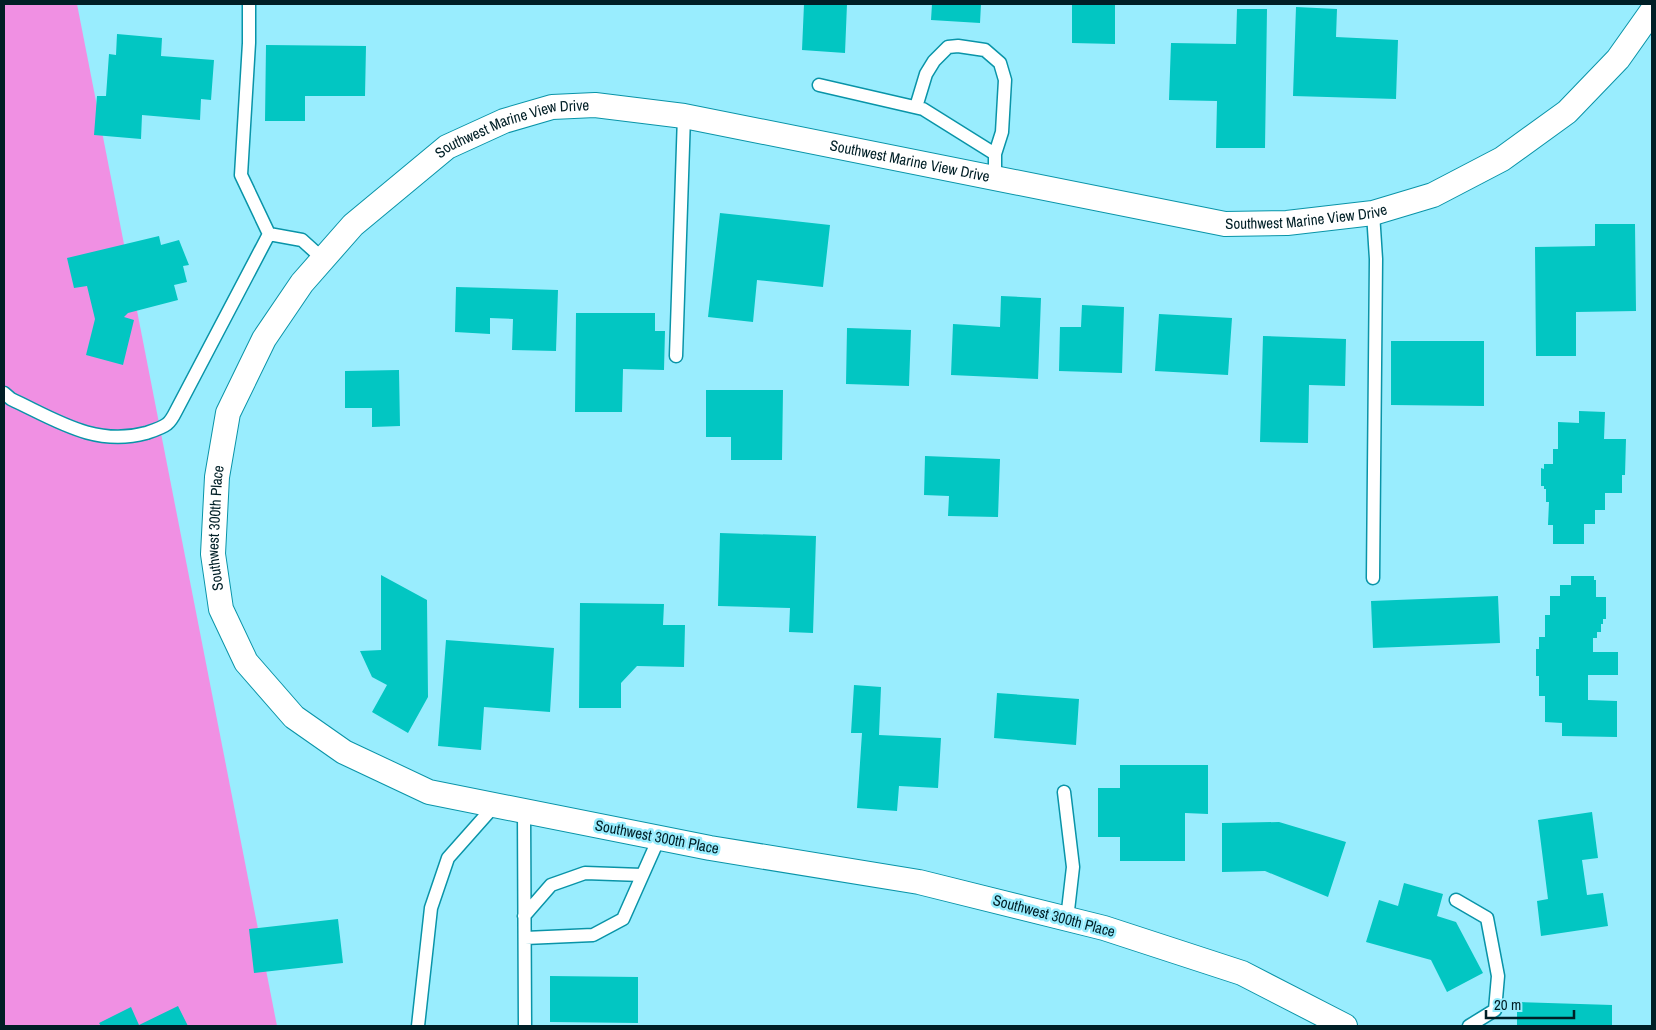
<svg xmlns="http://www.w3.org/2000/svg" width="1656" height="1030" viewBox="0 0 1656 1030" font-family="'Archivo Narrow',sans-serif">
  <style>
    .green { fill: #f090e3 }
    .building { fill: #02c6c2 }
    .lines { fill: none; stroke-linecap: round; stroke-linejoin: round }
    .lane-casing { stroke: #0994a8; stroke-width: 15 }
    .street-casing { stroke: #0994a8; stroke-width: 26 }
    .lane { stroke: #fff; stroke-width: 12 }
    .street { stroke: #fff; stroke-width: 24 }
    .labels { text-anchor: middle; stroke-width: 5; stroke-linejoin: round; paint-order: stroke }
    .street-label { font-size: 15px; fill: #001f26; stroke: #99edfe }
  </style>
  <rect width="100%" height="100%" fill="#99edfe"/>
  <path class="green" d="M4,4H77L277,1026H4Z"/>
  <path class="building" d="M804,4H847L845,53L802,50Z
    M932,4H981L980,23L931,20Z
    M1072,4H1115V44L1072,43Z
    M1296,7L1337,9L1336,37L1398,40L1396,99L1293,96Z
    M1237,9H1267L1265,148H1216L1217,101L1169,100L1171,43L1236,44Z
    M117,34L162,38L161,56L214,60L211,100L201,99L200,120L142,115L141,139L94,135L97,96H106L109,54L116,55Z
    M266,45L366,46L365,96H305V121H265Z
    M720,213L830,225L823,287L757,280L753,322L708,317Z
    M1595,224H1635L1636,311L1576,312V356H1536L1535,247L1595,246Z
    M159,236L161,245L179,240L189,265L183,266L187,282L174,285L178,300L128,313L124,317L134,320L123,365L86,355L95,319L87,286L74,288L67,258Z
    M456,287L558,290L556,351L512,350L513,319L490,318V334L455,332Z
    M1001,296L1041,298L1038,379L951,375L953,324L1000,327Z
    M1082,305L1124,307L1122,373L1059,371L1060,327H1081Z
    M576,313H655V331H665L664,370L623,369L622,412H575Z
    M1159,314L1232,318L1228,375L1155,371Z
    M847,328L911,330L909,386L846,384Z
    M1263,336L1346,339L1345,386L1309,385L1308,443L1260,442Z
    M1391,341H1484V406L1391,405Z
    M399,370L400,426L372,427V408H345V371Z
    M706,390H783L782,460H731V437H706Z
    M1579,411L1605,412L1604,439H1626L1625,475H1622V493H1605V510H1595V524H1584V544H1553V525H1548L1549,502H1546V489H1544V486H1541V468L1544,469V464H1553V449H1558V422L1579,423Z
    M925,456L1000,459L998,517L948,516L949,496L924,495Z
    M720,533L816,536L813,633L789,632L790,608L718,606Z
    M381,575L427,600L428,697L408,733L372,712L387,685L372,677L360,651L381,650Z
    M1571,576H1594V580H1596V597H1606V619H1603V624H1601V632H1597V638H1593V652H1618V675H1588V700L1617,701V737L1562,736V723L1545,722V696H1539V676H1536V649H1539V637H1545V615H1550V596H1560V585H1571Z
    M1498,596L1500,643L1373,648L1371,601Z
    M580,603L664,604L663,625H685L684,667L637,666L621,683V708H579Z
    M446,640L554,648L550,712L484,707L481,750L438,746Z
    M854,685L881,687L879,735L941,738L938,788L899,786L897,811L857,808L862,733H851Z
    M997,693L1079,699L1076,745L994,738Z
    M1120,765H1208V814L1185,813V861H1120V837H1098V788H1120Z
    M1592,812L1598,858L1582,860L1587,895L1603,893L1608,926L1541,936L1537,901L1548,899L1538,820Z
    M1279,822L1346,842L1328,897L1265,871L1222,872V823Z
    M1404,883L1443,894L1437,916L1456,922L1483,973L1447,992L1431,960L1366,942L1379,900L1398,906Z
    M338,919L343,963L254,973L249,929Z
    M550,976L638,977V1023L550,1022Z
    M1517,1002L1612,1005V1026H1517Z
    M178,1006L188,1026H101L99,1023L131,1007L139,1025Z"/>
  <g class="lines">
    <g class="lane-casing">
      <path id="lane" d="M249,4V43L241,175L269,234L302,240L323,259
        M819,85L923,109L995,154V179
        M916,107L926,74L934,61L948,47L958,46L985,50L1000,63L1005,80L1002,132L995,154
        M676,356L684,116
        M4,393L11,399C56,420 95,447 146,433C152,431 162,428 167,424C171,421 174,415 176,411L269,234
        M1373,578L1376,259L1373,213
        M1064,792L1073,867L1067,919
        M524,811L525,1026
        M1456,900L1487,918L1498,976L1495,1010L1469,1026
        M524,916L551,885L585,873L642,875
        M525,938L593,935L623,919L659,838
        M418,1026L431,908L448,858L495,805"/>
    </g>
    <g class="street-casing">
      <g id="street">
        <path id="s1" d="M1345,1026L1242,973L1104,928L919,882L710,848L429,792L344,752L294,717L246,662L221,609L213,554L217,477L228,413L264,339L302,283L353,225L447,147L504,121L552,107L595,105L684,116L1225,224L1287,223L1373,213L1433,195L1502,159L1567,112L1618,59L1652,11"/>
      </g>
    </g>
    <use href="#lane" class="lane"/>
    <use href="#street" class="street"/>
  </g>
  <g class="labels">
    <g class="street-label">
      <text dy="5" stroke="none"><textPath href="#s1" startOffset="1852">Southwest Marine View Drive</textPath></text>
      <text dy="5" stroke="none"><textPath href="#s1" startOffset="2259">Southwest Marine View Drive</textPath></text>
      <text dy="5" stroke="none"><textPath href="#s1" startOffset="2662">Southwest Marine View Drive</textPath></text>
      <text dy="5" stroke="none"><textPath href="#s1" startOffset="1318">Southwest 300th Place</textPath></text>
      <text transform="translate(657 837) rotate(11)" y="5">Southwest 300th Place</text>
      <text transform="translate(1054 916) rotate(15)" y="5">Southwest 300th Place</text>
    </g>
  </g>
  <rect width="1656" height="1030" fill="none" stroke="#001f26" stroke-width="10"/>
  <path d="M1486 1010v8h88v-8" fill="none" stroke="#001f26" stroke-width="2.5"/>
  <text x="1494" y="1010" font-size="15" fill="#001f26" stroke="#99edfe" stroke-width="4" paint-order="stroke">20 m</text>
</svg>
